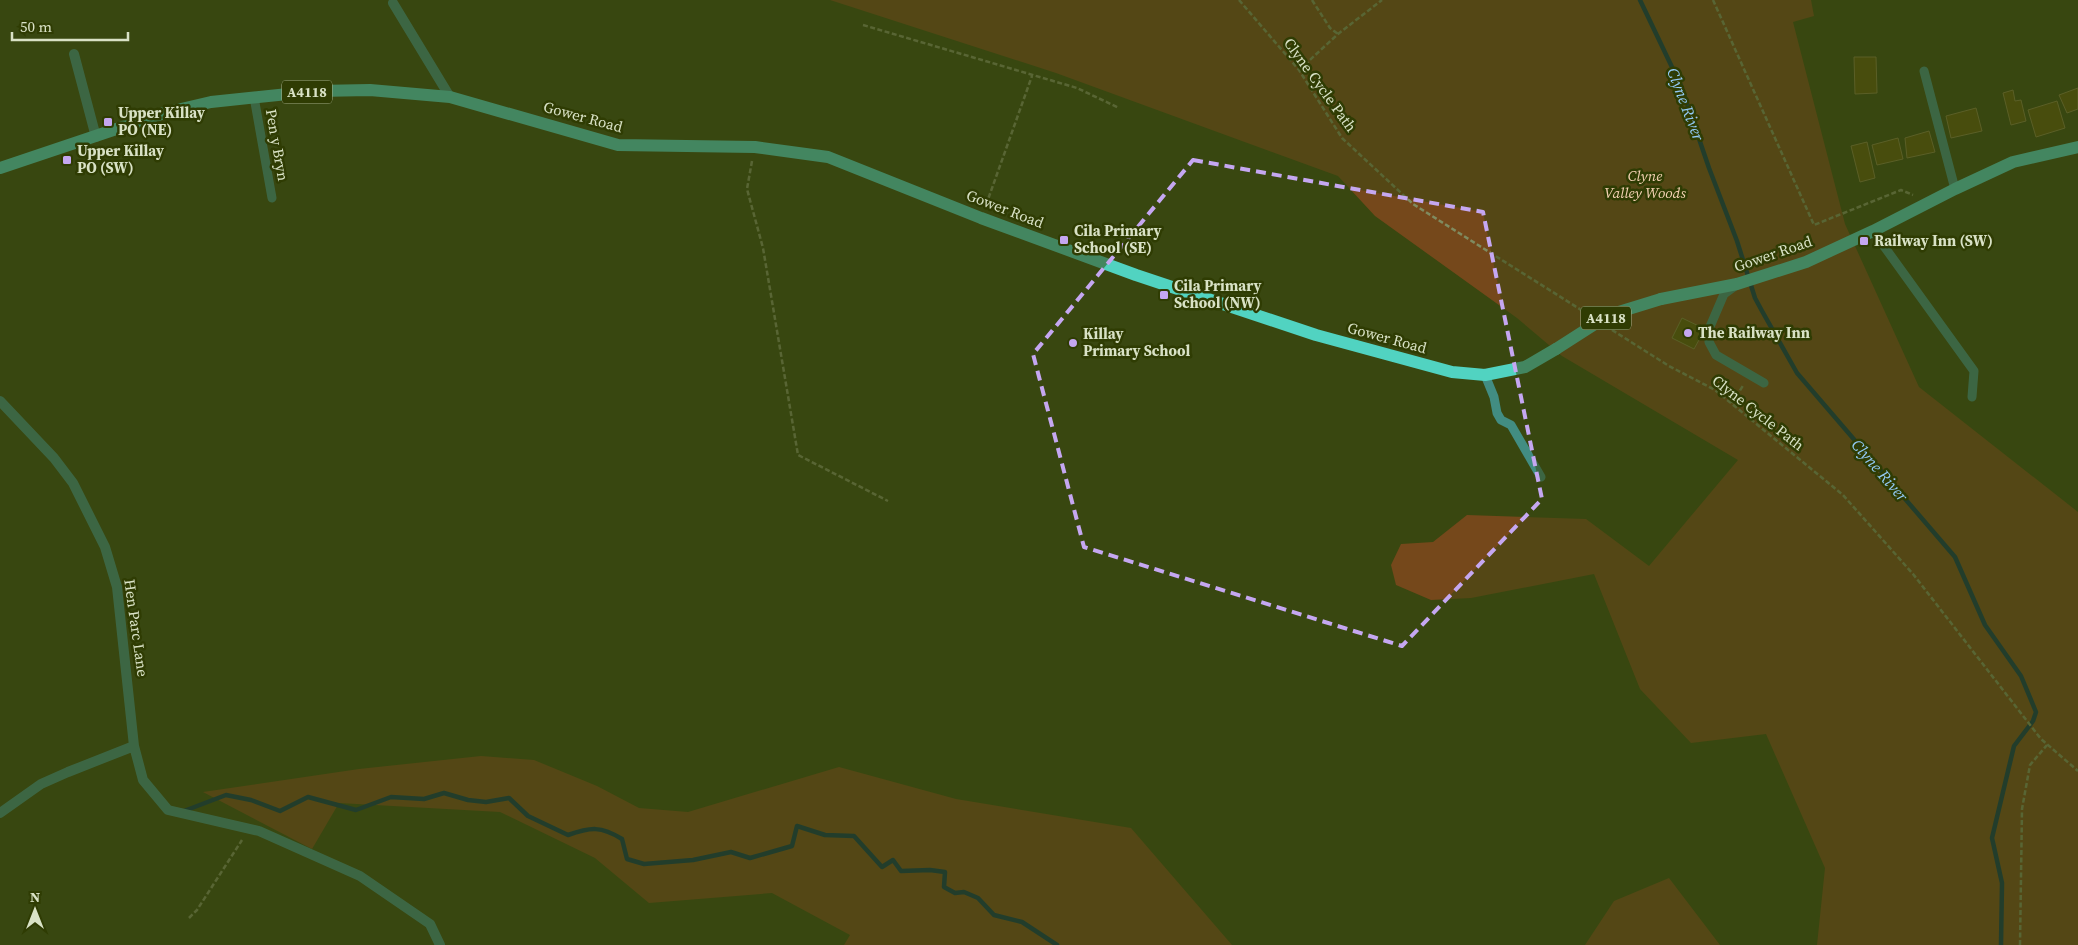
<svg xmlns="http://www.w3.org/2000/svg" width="2078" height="945" viewBox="0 0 2078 945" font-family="'Source Serif 4',serif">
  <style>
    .green { fill: #75481b }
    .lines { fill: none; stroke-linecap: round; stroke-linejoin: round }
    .stream { stroke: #07324d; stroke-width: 4.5 }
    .building { fill: #5c5409; stroke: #837c42 }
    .path { stroke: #7f8b60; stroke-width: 2.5; stroke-dasharray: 5 2.5; stroke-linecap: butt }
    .lane { stroke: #428d82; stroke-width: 9 }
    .street { stroke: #428d82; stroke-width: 10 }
    .primary { stroke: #51d3c1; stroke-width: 12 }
    .primary-bridge { stroke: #51d3c1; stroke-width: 12 }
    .marked { fill: none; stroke: #c5a7f1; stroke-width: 4; stroke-dasharray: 10 6; stroke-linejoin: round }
    .poi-dot { fill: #c5a7f1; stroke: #2f3c03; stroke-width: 2 }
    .labels { text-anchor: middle; stroke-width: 5; stroke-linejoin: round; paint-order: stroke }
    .shield { fill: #2f3c03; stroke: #a6b08c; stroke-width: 1 }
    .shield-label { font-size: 14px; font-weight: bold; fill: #d9e2c6 }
    .street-label { font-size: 15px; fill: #d9e2c6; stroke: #2f3c03 }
    .poi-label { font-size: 15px; font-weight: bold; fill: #d9e2c6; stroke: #2f3c03; text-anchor: start }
    .park-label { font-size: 15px; font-style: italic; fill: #f3d0b2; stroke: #2f3c03 }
    .water-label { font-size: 16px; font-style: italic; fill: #93caf6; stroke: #2f3c03 }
  </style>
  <rect width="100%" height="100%" fill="#394710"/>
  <path class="green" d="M830,0H1811L1814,16L1793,22L1845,224L1919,387L2078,512V945H1817L1825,868L1766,734L1691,743L1640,689L1594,574L1471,598L1431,600L1396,585L1391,565L1401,544L1433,542L1467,515L1586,519L1649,566L1738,460L1562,356L1517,318L1375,216L1338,176L1056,73Z
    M481,756L534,760L597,786L639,808L688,812L839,767L956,799L1131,828L1232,945H844L850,935L772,893L649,903L595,858L500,812L339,803L312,849L203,792L359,769Z
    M1669,878L1720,945H1585L1614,901Z"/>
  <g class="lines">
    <path class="stream" d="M1640,0L1681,86L1709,168L1737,241L1755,298L1762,311L1797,373L1955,557L1985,625L2021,676L2036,712L2033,721L2014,746L1992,838L2002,883L2001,945
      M184,811L226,795L251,800L280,811L308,797L356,810L391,797L424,799L444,793L468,800L486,802L509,798L528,816L568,835C591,827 601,826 622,839L627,859L644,864L693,860L731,852L750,858L792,846L797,826L825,835L854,836L882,867L893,860L901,871L930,870L945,872L944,887L955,893L964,892L978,898L994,915L1022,922L1057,945"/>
  </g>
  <path class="building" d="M1854,57H1876L1877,93L1855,94Z
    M2078,88V109L2067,113L2059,95Z
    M2013,90L2015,101L2021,100L2026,121L2011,125L2003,93Z
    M2057,101L2065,128L2036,137L2028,110Z
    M1976,108L1982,131L1951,138L1946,116Z
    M1929,131L1935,152L1907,158L1905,138Z
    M1898,138L1903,159L1877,165L1872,145Z
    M1867,142L1875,178L1860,182L1851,146Z
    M1682,318L1705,329L1694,349L1672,338Z"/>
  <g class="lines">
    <path class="path" d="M1239,0L1299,70L1342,138L1413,204L1586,313
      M1312,0L1330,28L1338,34
      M1713,0L1814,225L1901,190L1913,195
      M863,25L1077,88L1119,108
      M1299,70L1338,34L1382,0
      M752,161L747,189L763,248L798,455L888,501
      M986,205L1032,76
      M1612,330L1669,366L1715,390L1843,495L1913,574L2041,739L2078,771
      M1732,403L1744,384
      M189,918L197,910L242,840
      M2020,945L2022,809L2030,765L2047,745"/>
    <path class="lane" d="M1924,71L1955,189
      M254,97L272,198
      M1873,231L1974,371L1972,397
      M1735,286L1724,294L1709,329V342L1716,355L1764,383
      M1485,375L1494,397L1497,413L1501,420L1511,425L1541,477"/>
    <path class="street" d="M393,3L450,97
      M74,54L96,137
      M0,401L54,458L73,483L105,547L117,587L134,746L143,780L168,810L259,831L360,876L430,924L440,945
      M0,813L41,784L68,772L134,746"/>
    <path class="primary" d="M0,168L164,113L211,102L317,91L370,90L450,97L618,145L755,147L828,157L981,218L1136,275L1316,335L1452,372L1485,375L1525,367L1556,349
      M1661,299L1737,284L1806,262L1873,231L1955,189L2013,162L2078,147"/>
    <path class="primary-bridge" d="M1556,349L1609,315L1661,299"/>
  </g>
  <path d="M0 0H2078V945H0ZM1193,160L1483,212L1542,499L1402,646L1084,547L1033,354Z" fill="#394710" fill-opacity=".55" fill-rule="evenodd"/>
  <path class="marked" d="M1193,160L1483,212L1542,499L1402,646L1084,547L1033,354Z"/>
  <g class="poi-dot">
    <rect x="103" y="117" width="10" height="10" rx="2.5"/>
    <rect x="62" y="155" width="10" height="10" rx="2.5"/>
    <rect x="1059" y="235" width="10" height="10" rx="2.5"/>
    <rect x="1859" y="236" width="10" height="10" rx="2.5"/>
    <rect x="1159" y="290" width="10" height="10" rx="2.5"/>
    <circle cx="1688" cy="333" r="5"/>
    <circle cx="1073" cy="343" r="5"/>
  </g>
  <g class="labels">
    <g class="shield">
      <rect x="282" y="80.5" width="50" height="23" rx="4"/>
      <rect x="1581" y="306.5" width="50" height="23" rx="4"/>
    </g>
    <g class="shield-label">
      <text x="307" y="97">A4118</text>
      <text x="1606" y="323">A4118</text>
    </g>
    <g class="street-label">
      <text transform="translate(1320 85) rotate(54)" y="5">Clyne Cycle Path</text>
      <text transform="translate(583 117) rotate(15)" y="5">Gower Road</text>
      <text transform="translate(277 145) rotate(80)" y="5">Pen y Bryn</text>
      <text transform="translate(1005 209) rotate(21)" y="5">Gower Road</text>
      <text transform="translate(1773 254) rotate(-19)" y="5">Gower Road</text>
      <text transform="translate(1387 338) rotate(15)" y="5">Gower Road</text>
      <text transform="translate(1758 413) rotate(38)" y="5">Clyne Cycle Path</text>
      <text transform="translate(136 628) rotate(82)" y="5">Hen Parc Lane</text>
    </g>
    <g class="poi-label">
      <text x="118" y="118">Upper Killay<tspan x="118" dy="17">PO (NE)</tspan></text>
      <text x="77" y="156">Upper Killay<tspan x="77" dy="17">PO (SW)</tspan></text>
      <text x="1074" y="236">Cila Primary<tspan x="1074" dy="17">School (SE)</tspan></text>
      <text x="1874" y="246">Railway Inn (SW)</text>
      <text x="1174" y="291">Cila Primary<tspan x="1174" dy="17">School (NW)</tspan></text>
      <text x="1698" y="338">The Railway Inn</text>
      <text x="1083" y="339">Killay<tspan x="1083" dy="17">Primary School</tspan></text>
    </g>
    <g class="park-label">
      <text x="1645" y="181">Clyne<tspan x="1645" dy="17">Valley Woods</tspan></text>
    </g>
    <g class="water-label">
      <text transform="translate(1686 104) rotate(69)" y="6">Clyne River</text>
      <text transform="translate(1880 470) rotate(49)" y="6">Clyne River</text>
    </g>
  </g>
  <g transform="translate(35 910)" stroke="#2f3c03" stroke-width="4" paint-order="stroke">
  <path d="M0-4L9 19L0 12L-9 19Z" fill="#d9e2c6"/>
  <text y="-8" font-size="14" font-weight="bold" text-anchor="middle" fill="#d9e2c6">N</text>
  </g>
  <path d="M12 32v8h116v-8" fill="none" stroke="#d9e2c6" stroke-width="2.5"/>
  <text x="20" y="32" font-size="15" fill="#d9e2c6" stroke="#2f3c03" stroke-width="4" paint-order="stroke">50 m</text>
</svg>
